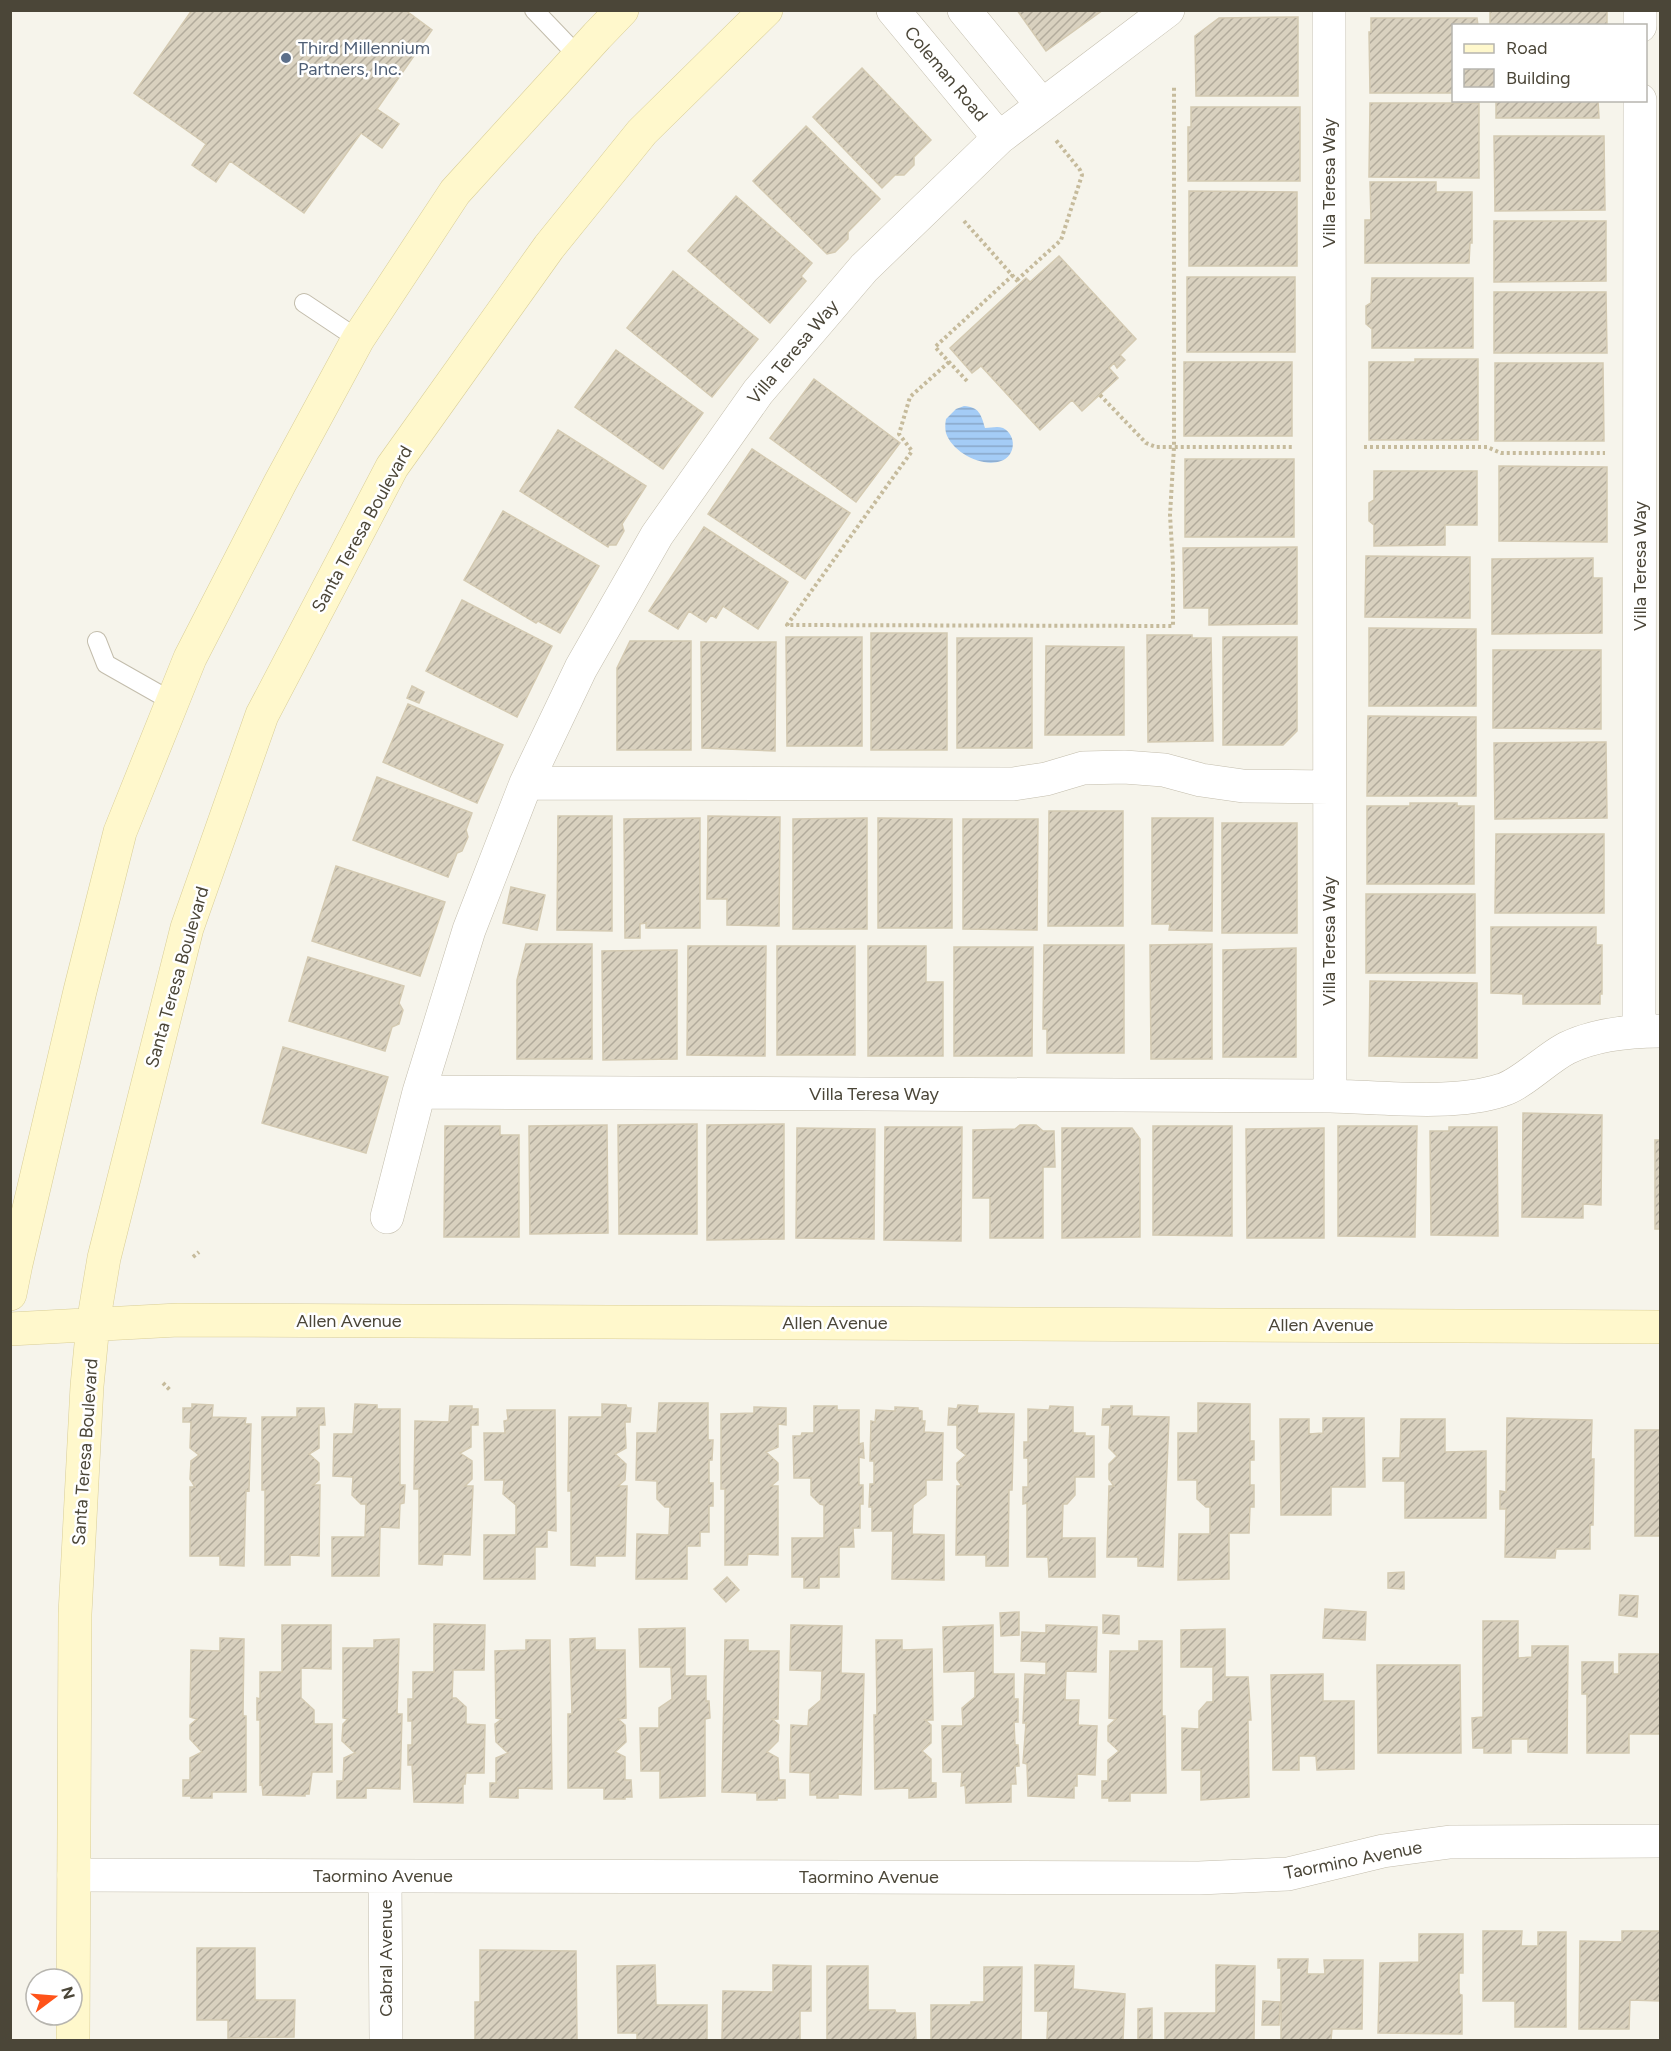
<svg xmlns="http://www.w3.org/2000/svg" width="1671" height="2051" viewBox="0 0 1671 2051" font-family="Figtree,sans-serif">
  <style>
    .water { fill: url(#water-rules) }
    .building { fill: url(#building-hatch); stroke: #d4cab2; stroke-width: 1.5 }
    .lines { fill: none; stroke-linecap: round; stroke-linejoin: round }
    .lane-casing { stroke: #c3bdac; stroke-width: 20 }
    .street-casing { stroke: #c3bdac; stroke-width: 34 }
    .secondary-casing { stroke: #d9ce98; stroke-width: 34 }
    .path { stroke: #c6bb9c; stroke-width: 4; stroke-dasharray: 3 3; stroke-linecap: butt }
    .lane { stroke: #fff; stroke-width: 18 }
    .street { stroke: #fff; stroke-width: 33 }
    .secondary { stroke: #fff8cc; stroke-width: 33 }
    .service-dot { fill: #5c6f8a; stroke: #fff; stroke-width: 2 }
    .labels { text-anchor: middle; stroke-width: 5; stroke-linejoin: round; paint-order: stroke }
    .service-label { font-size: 18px; fill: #4e5e75; stroke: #fff; text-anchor: start }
    .street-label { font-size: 18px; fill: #4b4638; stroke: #fff }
  </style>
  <defs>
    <pattern id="water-rules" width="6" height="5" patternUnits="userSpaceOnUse" patternTransform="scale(1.5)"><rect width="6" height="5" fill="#a4ccf6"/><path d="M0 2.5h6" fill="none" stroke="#88a7c8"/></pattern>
    <pattern id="building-hatch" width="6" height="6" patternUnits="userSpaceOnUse" patternTransform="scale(1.5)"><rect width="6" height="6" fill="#d9d1bf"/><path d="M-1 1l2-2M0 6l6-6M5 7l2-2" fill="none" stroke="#b2ab9c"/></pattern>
  </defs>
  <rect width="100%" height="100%" fill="#f6f4eb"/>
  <path class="water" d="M964,406C979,407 981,414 985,428C991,428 997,426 1003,428C1017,435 1016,456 1001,461C982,468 952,452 946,433C945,429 945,424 946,419L956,409Z"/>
  <path class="building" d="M192,10H405L432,30L377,109L399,124L382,148L361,133L304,213L230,161L216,182L192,165L206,144L134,93Z
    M1017,10H1103L1046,51Z
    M1490,10H1607V26H1490Z
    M1298,17V96H1196L1195,36L1219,18Z
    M1371,18H1477L1478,26H1454V93H1370L1369,32H1371Z
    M862,68L931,140L914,157V165L904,175H895L882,188L813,117Z
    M1496,100H1598L1599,118H1496Z
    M1370,103H1479V178L1369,177Z
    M1191,107H1300V181H1188V127H1191Z
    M806,126L880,199L848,232V239L835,252L827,254L753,181Z
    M1494,136H1604L1605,210L1495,211Z
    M1370,182H1436V192H1472V243H1470L1469,263H1365V220H1371Z
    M1189,191L1297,192V266H1189Z
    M736,196L812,263L801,276L806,281L770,323L688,251Z
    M1494,221H1606V281L1494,282Z
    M1059,256L1136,339L1120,355L1125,360L1117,368L1114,363L1109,368L1118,378L1082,411L1072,400L1040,430L981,366L972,373L950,348L1026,278L1030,282Z
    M673,271L758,339L712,397L627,328Z
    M1187,277H1295V352H1187Z
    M1372,278H1473V348H1372V329L1366,324V306L1371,303Z
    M1494,292H1606L1607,353H1494Z
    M616,350L703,413L663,469L575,407Z
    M1415,359H1478V440H1369V362H1415Z
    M1184,362H1292V436H1184Z
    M1495,363H1603L1604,441H1495Z
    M814,379L900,443L856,502L770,438Z
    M558,430L646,486L622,524L624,531L616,545H609L608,547L520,491Z
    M752,449L850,513L805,579L708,514Z
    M1185,459H1294V537H1185Z
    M1499,466L1607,467V542L1499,541Z
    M1374,471H1477V525H1445V545L1374,546V525L1369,521V503L1374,500Z
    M503,511L599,566L560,633L538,621L536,623L464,580Z
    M704,527L788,582L758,629L723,606L716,618L711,615L706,622L689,611L678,629L649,611Z
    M1297,547V624L1209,625V608H1184L1183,548Z
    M1366,556L1470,557V618L1365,617Z
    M1593,558V578H1602V633L1492,634V559Z
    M462,600L552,646L517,717L426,671Z
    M1369,628L1476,629V706H1369Z
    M871,633H947V750H871Z
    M1147,635H1192V638H1211L1213,741L1148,742Z
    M786,637H862V746H787Z
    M1223,637H1297V731L1283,745H1223Z
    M957,638H1032V748H957Z
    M630,641H691V750H617V668Z
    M701,642H776L775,751L702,748Z
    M1046,646L1124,647V735H1045Z
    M1493,650H1601V729L1493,728Z
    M412,686L424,692L419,703L407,698Z
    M408,704L503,745L477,803L383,762Z
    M1368,716L1476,717V796H1367Z
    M1606,742L1607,818L1495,819L1494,743Z
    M377,777L472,813L466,830L468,837L462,851L457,853L448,877L353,840Z
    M1410,803H1457V806H1474V884H1367V806H1410Z
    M1049,811H1123V926H1048Z
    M558,816H612V931L557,930Z
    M708,816L780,817L779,926L727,925V899H707Z
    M700,818V928H646V923L640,924V938H625L624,819Z
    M867,818V929H793V819Z
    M878,818L952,819V928H878Z
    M1152,818H1213L1212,931L1169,930L1170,924H1152Z
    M963,819H1038L1037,930L963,929Z
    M1222,823H1297V933H1222Z
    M1496,834H1604V913H1495Z
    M336,866L445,902L420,976L312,941Z
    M511,887L545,895L537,930L503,923Z
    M1366,894H1475V973H1366Z
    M1491,927H1596V945H1602V994H1600V1004H1523V994L1491,993Z
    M526,944H592V1059H517V980Z
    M1212,944V1059H1151L1150,945Z
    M1044,945H1124V1053H1047V1029H1043Z
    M688,946H766L765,1056L687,1055Z
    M777,946H855V1055H777Z
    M868,946H926V982H943V1056H868Z
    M954,947H1033L1032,1056H954Z
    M1296,948V1057H1223V950Z
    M677,950V1059L603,1060L602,951Z
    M308,957L404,986L399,1003L403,1010L399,1024L392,1027L385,1051L289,1021Z
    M1370,981L1477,983V1058L1369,1056Z
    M283,1047L388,1077L366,1153L262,1123Z
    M1523,1113L1602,1115L1601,1205L1583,1204V1218L1522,1217Z
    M697,1124V1234H619L618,1125Z
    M784,1124V1239L707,1240V1125Z
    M607,1125L608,1233L530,1234L529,1126Z
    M1020,1125H1036L1043,1131H1054L1055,1167H1043V1238H990V1198H973V1130L1015,1129Z
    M445,1126H500V1135H519V1237H444Z
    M1153,1126H1232V1236L1153,1235Z
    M1338,1126H1417L1415,1237L1338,1236Z
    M885,1127H962L961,1241L884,1240Z
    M1449,1127H1497L1498,1236L1431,1235L1430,1131H1449Z
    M797,1128L875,1129L874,1239L796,1238Z
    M1062,1128H1132L1140,1139V1237L1062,1238Z
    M1324,1128V1238H1247L1246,1129Z
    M1655,1140H1660V1229H1655Z
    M659,1403H708V1440H713L712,1460H709V1483H713V1506H709V1532H700V1546H687V1579H636L637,1534L669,1535L670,1507H665L657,1499V1481L636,1480L637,1433H657Z
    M1198,1403L1250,1404V1441H1254V1460H1250V1485H1254V1507H1250L1249,1533H1229V1579L1178,1580L1179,1534H1210V1507H1206L1197,1499V1480H1178V1433H1198Z
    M192,1404L213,1405L212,1417L246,1418L245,1424H251L249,1491L246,1490L244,1566L220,1565V1556H190V1487H195L190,1479L191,1461L199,1455L190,1448L191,1422H183V1408H192Z
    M355,1404L377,1405V1409H400V1485H405L404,1503L400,1504L399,1528L380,1527L379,1576H332V1537H365L366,1504H361L352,1495L353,1477L333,1476L334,1434H353Z
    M602,1404L626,1405L627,1408H631L630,1422H625L626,1448L615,1454L626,1464L625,1480L618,1486H627L625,1556H595V1566L571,1565V1491H568L569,1417H602Z
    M958,1405L978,1406L977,1413L1014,1414L1012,1490H1009L1008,1566H986V1555H956L957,1486H962L957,1479V1463L966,1455L957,1448V1425H948L949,1408L957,1409Z
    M450,1406H472V1409H478V1425H471V1447L460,1453L472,1461V1479L465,1486H473L470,1555L443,1554L442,1565L419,1564V1489H414L415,1421L449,1422Z
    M814,1406H837V1410H859V1444L863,1443L864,1458L859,1457V1485H863V1504H860V1528H853L854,1547H839V1577H819V1588H804V1577H792V1538H824V1505L820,1504L811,1495V1478H794L793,1436H801L802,1433H814Z
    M1050,1406L1073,1407V1433H1085V1436H1094V1477H1075V1495L1067,1504H1063L1062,1538H1095V1577H1049L1048,1557H1027V1503L1023,1504V1487H1028V1458H1024V1442H1028V1409L1049,1410Z
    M1111,1406H1132V1416L1169,1417L1163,1567L1138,1566V1557H1107L1109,1486H1114L1109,1479V1464L1117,1456L1109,1448L1110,1425H1102L1103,1409H1111Z
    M754,1407L786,1408V1425L778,1424V1447L766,1452L778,1463V1480L771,1486H778V1555L748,1554L747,1565H725V1489H721V1414L754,1413Z
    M895,1407L918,1408V1410L922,1411V1421H925L924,1432L943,1433L942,1480H926V1495L913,1505L912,1534L944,1535V1580L892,1579L893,1531H872V1507H869L870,1484H874V1461H870L871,1421L875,1422L876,1410L895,1411Z
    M297,1408H324L325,1425H319V1448L309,1454L319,1463V1480L313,1485H320L319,1556L290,1555V1565H265V1490H262V1417H297Z
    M507,1410H555L556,1531L547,1530V1547H535V1579H484V1535H516V1505L503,1494L504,1480H485L484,1433H505L504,1421L508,1420Z
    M1323,1418H1364L1365,1487H1331V1515H1281L1280,1419H1309V1434L1323,1433Z
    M1507,1418L1592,1420L1591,1459H1594L1593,1525H1590V1549H1556L1555,1558L1505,1557L1506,1509H1500V1491L1506,1492Z
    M1401,1419H1445V1452L1486,1451V1518H1405V1481H1383V1458H1400Z
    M1635,1430H1660V1536H1635Z
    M1404,1572V1589L1388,1588V1573Z
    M727,1577L739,1590L726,1602L714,1589Z
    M1620,1595L1638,1596L1637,1617L1619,1615Z
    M1325,1609L1366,1612L1365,1640L1323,1638Z
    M1019,1612V1635L1001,1636L1000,1613Z
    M1103,1615L1119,1616V1634L1103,1633Z
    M1483,1621H1518V1658L1532,1657V1646H1568L1567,1753L1528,1752V1739H1511V1753H1484V1748H1473L1472,1718L1483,1717Z
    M434,1624L485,1625L484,1670H453L452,1698H456L466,1707V1724L485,1725L484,1773H466L465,1784H463V1803L414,1802L412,1765H408V1745H412V1721H408V1699H413V1672H434Z
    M282,1625H331V1669L301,1668V1698L314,1710V1724H332V1772H312L309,1794H305V1796L263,1795L262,1784L260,1785V1720H257V1698L260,1699V1672H282Z
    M791,1625L842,1626L841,1673L864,1674L861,1795L838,1794V1798H817V1795H810V1773L790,1772L791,1725L808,1726L809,1710L821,1700L822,1671L790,1670Z
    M993,1625V1674H1014V1699H1018V1722H1014L1015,1745H1018L1019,1766H1015L1016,1784H1011V1802L966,1803L965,1785L961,1786L962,1772H943L942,1726H963L962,1708L975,1697V1671L944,1672L943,1627Z
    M1046,1625L1097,1627L1096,1672L1066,1671L1065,1700H1079L1078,1725L1097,1726L1095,1775L1077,1774V1786H1074V1798L1028,1796L1027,1764L1023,1763L1026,1723H1023L1025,1674L1046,1675V1662L1021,1661L1022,1632L1046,1633Z
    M685,1628V1676H706V1701H709L710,1718L705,1719V1796L660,1798V1771H641L640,1728H659V1708L672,1699L671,1667H640L639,1629Z
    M1225,1629V1677H1248L1251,1720H1248L1249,1797L1201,1800V1770H1182V1728L1199,1729V1711L1207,1702H1213V1667H1181V1630Z
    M220,1638L244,1639L243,1716H246V1792H212V1798H191V1796H183V1780H190V1758L202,1752L190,1739V1725L197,1719L190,1717L191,1650L220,1651Z
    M595,1638V1650H625L626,1718L618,1719L625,1725L626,1742L615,1752L625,1757V1780H631L632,1797H625V1799H604V1788H568V1714H572L570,1639Z
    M399,1639L397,1714H402L400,1789L366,1788V1798H337V1781H343L344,1758L355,1753L342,1741L343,1724L348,1719L343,1718V1648H374V1640Z
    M526,1640H550L552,1789L518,1788V1798L490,1797V1783H496V1758L508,1753L496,1742L495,1724L502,1719L496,1718L495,1651L526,1650Z
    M725,1640H748V1651H779L778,1719H772L779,1725L778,1741L767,1752L778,1758L779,1780H785V1798H777V1800H757V1793L722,1792Z
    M876,1640H902V1650L932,1649L933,1720H925L931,1725V1743L922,1751L931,1759V1783H936V1797L909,1798V1788L875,1789L874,1715H877Z
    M1139,1641H1162V1716H1165L1166,1793H1130V1801H1109V1798H1102V1781H1108V1760L1119,1751L1108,1741V1726L1116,1719L1109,1718L1110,1651H1139Z
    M1619,1654H1660V1734H1629V1753H1587V1694H1582V1662H1613V1674H1619Z
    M1377,1665H1460L1461,1753H1378Z
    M1323,1674V1701H1354V1769L1317,1770L1316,1756H1299V1770H1273L1271,1675Z
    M1483,1931H1522L1521,1946H1538V1932H1566V2027H1515V2001H1483Z
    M1622,1931H1660V2001L1630,2000L1629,2029H1579L1580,1941L1622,1942Z
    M1419,1934H1463V1973H1459V1994L1462,1995V2034L1378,2033L1380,1963L1419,1962Z
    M197,1948H255V2000H295L294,2037L228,2038V2020H197Z
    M480,1950L576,1951L577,2040H475V2002H480Z
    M1278,1959H1308L1307,1974H1325L1324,1960H1363L1362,2029H1332L1331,2040H1281V1968H1278Z
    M655,1965L656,2005H707V2040H637V2033H618L617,1966Z
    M773,1965L811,1966V2011H800V2040H722L723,1991L773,1992Z
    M1035,1965L1074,1966L1073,1989L1125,1994L1123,2040H1047L1048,2011H1035Z
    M1216,1965L1255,1966L1254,2040H1165V2013H1216Z
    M827,1966H868V2010H895L896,2013H915L916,2040H827Z
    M984,1967H1022L1021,2040H931V2005H971V2002H984Z
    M1263,2001L1280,2002L1279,2025H1262Z
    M1152,2008V2039H1138V2009Z"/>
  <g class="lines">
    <g class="lane-casing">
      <path id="lane" d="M534,10L578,56
        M304,303L358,339
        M97,641L106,664L173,702"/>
    </g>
    <g class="street-casing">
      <path id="street" d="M893,10L999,138
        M964,10L1042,105
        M1329,10L1330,1096
        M1640,26V10
        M526,783L1013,784L1046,779L1083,768L1124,767L1164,770L1201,780L1243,786L1329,787
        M1639,1031L1640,100
        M419,1092L1330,1096C1381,1097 1454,1106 1502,1090C1522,1084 1547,1058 1567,1048C1596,1034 1629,1031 1660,1031
        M387,1217L419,1092L469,930L526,783L581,668L657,535L758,392L864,268L999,138L1168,10
        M74,1875L1199,1878L1288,1874L1383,1851L1450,1842L1660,1841
        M385,1876L386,2040"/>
    </g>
    <g class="secondary-casing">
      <path id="secondary" d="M10,1294L16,1264L80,991L120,832L190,658L280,483L358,339L455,192L597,36L622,10
        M10,1329L178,1320L1660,1327
        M73,2040L75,1614L87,1386L93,1324L104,1258L187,928L262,715L392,467L549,247L642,132L766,10"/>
    </g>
    <path class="path" d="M964,221L1020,284
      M1017,280L1061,240L1082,175L1080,170L1055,139
      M949,362L910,397L899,434L912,451L787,625L1173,626V565L1170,515L1174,447V86
      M967,381L935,347L1013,275
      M1100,395L1146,443L1156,447H1294
      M1364,447H1487L1501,453H1605
      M193,1257L199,1252
      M163,1383L170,1390"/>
    <use href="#lane" class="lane"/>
    <use href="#street" class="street"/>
    <use href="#secondary" class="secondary"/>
  </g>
  <circle class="service-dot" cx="286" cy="58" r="6"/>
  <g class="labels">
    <g class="service-label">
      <text x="298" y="54">Third Millennium<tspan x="298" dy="21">Partners, Inc.</tspan></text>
    </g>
    <g class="street-label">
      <text transform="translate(946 74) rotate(50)" y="6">Coleman Road</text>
      <text transform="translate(1329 183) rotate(-90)" y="6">Villa Teresa Way</text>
      <text transform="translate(793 352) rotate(-50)" y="6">Villa Teresa Way</text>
      <text transform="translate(362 529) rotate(-61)" y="6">Santa Teresa Boulevard</text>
      <text transform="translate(1640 566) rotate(-90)" y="6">Villa Teresa Way</text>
      <text transform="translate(1329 941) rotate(-90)" y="6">Villa Teresa Way</text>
      <text transform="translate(177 977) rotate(-74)" y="6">Santa Teresa Boulevard</text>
      <text x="874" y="1100">Villa Teresa Way</text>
      <text x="349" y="1327">Allen Avenue</text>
      <text x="835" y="1329">Allen Avenue</text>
      <text x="1321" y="1331">Allen Avenue</text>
      <text transform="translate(85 1452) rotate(-86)" y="6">Santa Teresa Boulevard</text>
      <text transform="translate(1353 1860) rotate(-11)" y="6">Taormino Avenue</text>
      <text x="383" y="1882">Taormino Avenue</text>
      <text x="869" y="1883">Taormino Avenue</text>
      <text transform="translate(386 1958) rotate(-90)" y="6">Cabral Avenue</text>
    </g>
  </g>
  <rect width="1671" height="2051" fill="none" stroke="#4b4638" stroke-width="24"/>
  <rect x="1452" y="24" width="195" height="78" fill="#ffffff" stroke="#b7b5af" stroke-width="1.5"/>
  <rect x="1464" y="44" width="30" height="9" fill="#fff8cc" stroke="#b7b5af" stroke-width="1.5"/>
  <text x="1506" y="54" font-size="18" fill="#4b4638">Road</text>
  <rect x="1464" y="69" width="30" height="18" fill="url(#building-hatch)" stroke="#b7b5af" stroke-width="1.5"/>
  <text x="1506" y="84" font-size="18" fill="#4b4638">Building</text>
  <g transform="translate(54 1997) rotate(74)"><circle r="28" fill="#ffffff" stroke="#b7b5af" stroke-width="1.5"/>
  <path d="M0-4.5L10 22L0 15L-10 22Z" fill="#ff5319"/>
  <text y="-9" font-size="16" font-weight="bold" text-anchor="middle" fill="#4b4638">N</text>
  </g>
</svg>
